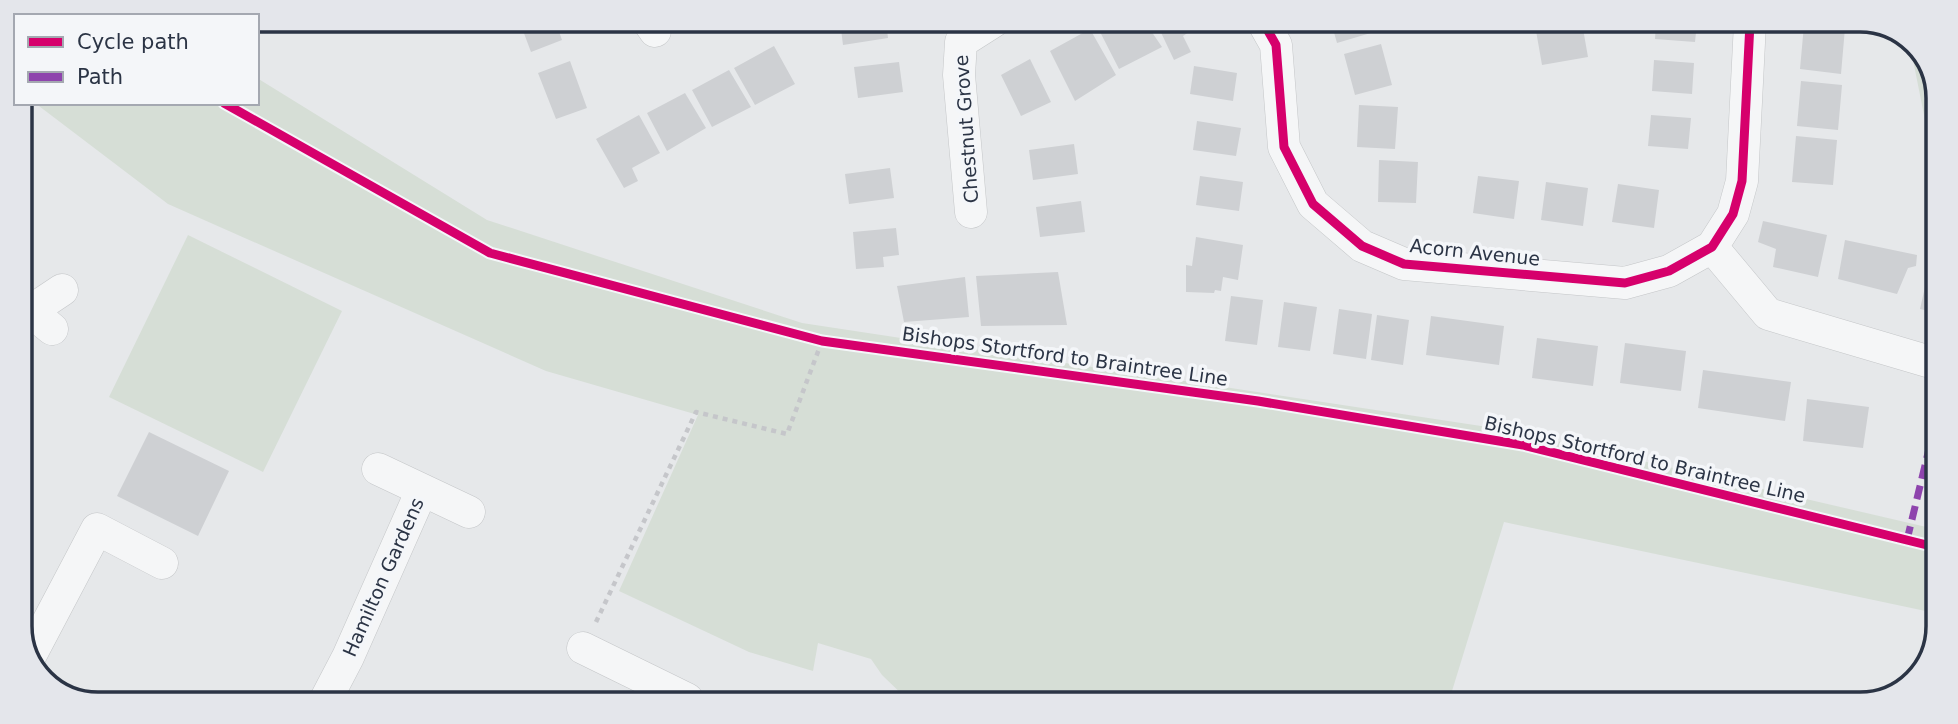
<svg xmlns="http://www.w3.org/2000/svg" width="1958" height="724" viewBox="0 0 1958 724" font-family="'DejaVu Sans',sans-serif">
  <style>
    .green { fill: #d6ded6 }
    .building { fill: #ced0d3 }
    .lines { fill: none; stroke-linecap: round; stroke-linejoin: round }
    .minor-casing { stroke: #c4c6c8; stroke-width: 33 }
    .path { stroke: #c5c6ca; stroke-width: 4.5; stroke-dasharray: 5 5; stroke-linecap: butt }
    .minor { stroke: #f5f6f7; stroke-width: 32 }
    .quiet { stroke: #8e44ad; stroke-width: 7; stroke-dasharray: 14 7; stroke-linecap: butt }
    .cycleway-casing { stroke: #f4f6f9; stroke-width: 13 }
    .cycleway { stroke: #d6006c; stroke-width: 9 }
    .labels { text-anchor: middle; stroke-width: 7; stroke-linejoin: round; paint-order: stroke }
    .street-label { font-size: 19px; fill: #2b3445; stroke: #f4f6f9 }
    .rim { fill: none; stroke: #2b3445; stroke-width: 3.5 }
  </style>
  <rect width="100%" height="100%" fill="#e6e8ea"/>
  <path class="green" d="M1909,40L1922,50L1939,92L1938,158L1932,155Z
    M257,78L487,220L802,323L1514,431L1935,529V613L1504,522L1448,704L1426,702L1425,704L910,702L882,675L871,659L818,643L813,671L749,652L619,591L698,415L546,371L168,204L35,103H257Z
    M188,235L342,311L263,472L109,397Z"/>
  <path class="building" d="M519,20H555L562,40L531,52Z
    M840,21H886L888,38L843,45Z
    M1104,22H1145L1162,47L1119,69L1097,26Z
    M1156,22H1191L1195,28L1183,36L1191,52L1174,60Z
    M1331,22H1371L1374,32L1337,43Z
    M1550,23H1582L1588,57L1542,65L1535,25Z
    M1656,23H1697L1695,42L1655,39Z
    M1804,25L1845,28L1841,74L1800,69Z
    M1090,29L1116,75L1075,101L1050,51Z
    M1381,44L1392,85L1355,95L1344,54Z
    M774,46L795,84L755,105L734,68Z
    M1030,59L1051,102L1021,116L1001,75Z
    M1654,60L1694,63L1692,94L1652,91Z
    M570,61L587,108L556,119L538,73Z
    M899,62L903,92L858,98L854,67Z
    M1194,66L1237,73L1233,101L1190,94Z
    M729,70L751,107L712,127L692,90Z
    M1801,81L1842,85L1838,130L1797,126Z
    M685,93L706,128L667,151L647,113Z
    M1359,105L1398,107L1395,149L1357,147Z
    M639,115L660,153L632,168L638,181L624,188L596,139Z
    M1651,115L1691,118L1688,149L1648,146Z
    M1197,121L1241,128L1236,156L1193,150Z
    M1796,136L1837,140L1833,185L1792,182Z
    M1074,144L1078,174L1033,180L1029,150Z
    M1379,160L1418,162L1416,203L1378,202Z
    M890,168L894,198L849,204L845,174Z
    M1200,176L1243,182L1239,211L1196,205Z
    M1478,176L1519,181L1514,219L1473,213Z
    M1546,182L1588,188L1583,226L1541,220Z
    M1618,184L1659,190L1654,228L1612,222Z
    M1081,201L1085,232L1040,237L1036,207Z
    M1763,221L1827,235L1818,277L1773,267L1776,249L1758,242Z
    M896,228L899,255L883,257L884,267L856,269L853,232Z
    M1196,237L1243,245L1238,280L1223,277L1221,291L1215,290L1214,293L1186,292V265L1192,266Z
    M1845,240L1917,255L1916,266L1908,268L1897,294L1838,279Z
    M1930,265L1937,267V313L1920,309Z
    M1058,272L1067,325L981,326L976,276Z
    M965,277L969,317L904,322L897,286Z
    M1231,296L1263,300L1257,345L1225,341Z
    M1284,302L1317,307L1310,351L1278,347Z
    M1339,309L1372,314L1366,359L1333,354Z
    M1377,315L1409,320L1403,365L1371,360Z
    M1431,316L1504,326L1499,365L1426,355Z
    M1537,338L1598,346L1593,386L1532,378Z
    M1625,343L1686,351L1681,391L1620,383Z
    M1703,370L1791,382L1785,421L1698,408Z
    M1807,399L1869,407L1863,448L1803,441Z
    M149,432L229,471L198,536L117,496Z"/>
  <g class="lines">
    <g class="minor-casing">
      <path id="minor" d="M648,21L655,31
        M1263,22L1276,45L1284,147L1313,204L1362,246L1404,264L1625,283L1669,271L1712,247L1733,214L1742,181L1750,23
        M971,212L959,75L961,42L994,21
        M1712,247L1768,314L1937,364
        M19,302L52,329
        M32,310L62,290
        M378,469L469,512
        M583,648L687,699
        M29,658L97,529L162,563
        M325,701L348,657L422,490"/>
    </g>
    <path class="path" d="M596,622L696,412L787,434L822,341"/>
    <use href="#minor" class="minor"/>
    <path class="quiet" d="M1907,540L1936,420"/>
    <g class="cycleway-casing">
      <path id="cycleway" d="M1263,22L1276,45L1284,147L1313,204L1362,246L1404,264L1625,283L1669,271L1712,247L1733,214L1742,181L1750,23
        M224,103L490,253L822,341L1258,401L1523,445L1935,547"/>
    </g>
    <use href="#cycleway" class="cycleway"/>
  </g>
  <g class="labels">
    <g class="street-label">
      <text transform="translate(966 129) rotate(-94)" y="7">Chestnut Grove</text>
      <text transform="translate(1475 252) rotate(6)" y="7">Acorn Avenue</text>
      <text transform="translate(1065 356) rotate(8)" y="7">Bishops Stortford to Braintree Line</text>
      <text transform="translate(1645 459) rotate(13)" y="7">Bishops Stortford to Braintree Line</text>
      <text transform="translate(383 577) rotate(-66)" y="7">Hamilton Gardens</text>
    </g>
  </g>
  <path d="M0 0H1958V724H0ZM98 32H1860A66 66 0 0 1 1926 98V626A66 66 0 0 1 1860 692H98A66 66 0 0 1 32 626V98A66 66 0 0 1 98 32Z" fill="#e4e6eb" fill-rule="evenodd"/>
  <path class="rim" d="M98 32H1860A66 66 0 0 1 1926 98V626A66 66 0 0 1 1860 692H98A66 66 0 0 1 32 626V98A66 66 0 0 1 98 32Z"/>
  <rect x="14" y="14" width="245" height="91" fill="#f4f6f9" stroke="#a4a8b1" stroke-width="2"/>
  <rect x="28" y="37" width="35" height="10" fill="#d6006c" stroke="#a4a8b1" stroke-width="2"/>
  <text x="77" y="49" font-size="21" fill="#2b3445">Cycle path</text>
  <rect x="28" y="72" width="35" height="10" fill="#8e44ad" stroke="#a4a8b1" stroke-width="2"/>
  <text x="77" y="84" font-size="21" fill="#2b3445">Path</text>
</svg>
